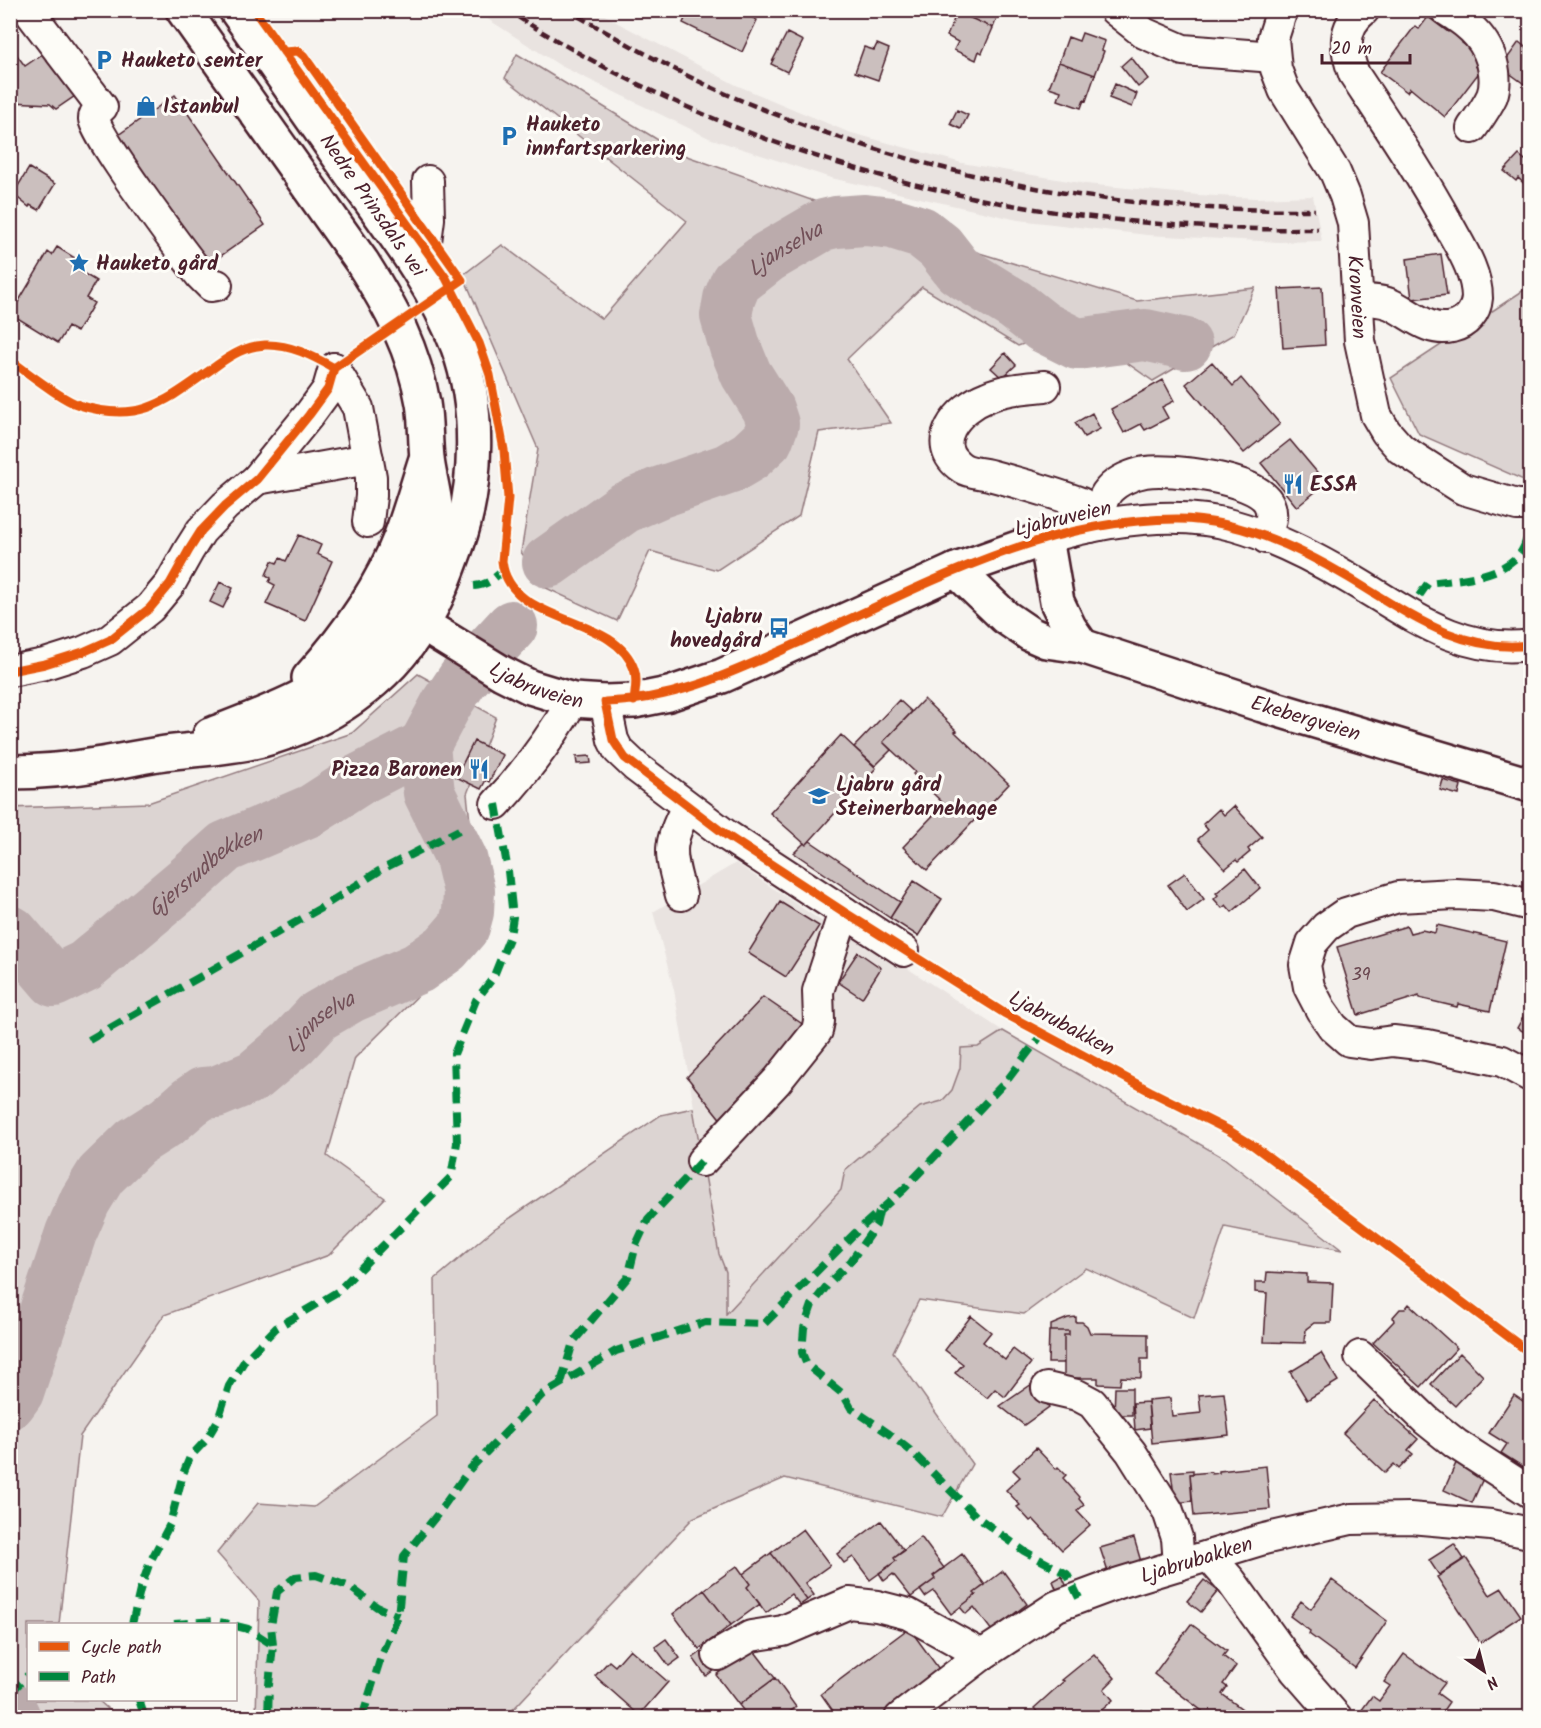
<svg xmlns="http://www.w3.org/2000/svg" width="1541" height="1728" viewBox="0 0 1541 1728" font-family="Kalam,sans-serif">
  <style>
    .built { fill: #e9e3e0 }
    .green { fill: #dcd4d2; stroke: #937a7e; stroke-width: 1.5 }
    .lines { fill: none; stroke-linecap: round; stroke-linejoin: round }
    .river { stroke: #bbabac; stroke-width: 52 }
    .building { fill: #cbbfbe; stroke: #4a1f2b; stroke-width: 1.5 }
    .minor-casing { stroke: #4a1f2b; stroke-width: 34 }
    .major-casing { stroke: #4a1f2b; stroke-width: 38 }
    .minor { stroke: #fdfcf7; stroke-width: 30 }
    .major { stroke: #fdfcf7; stroke-width: 33 }
    .rail { stroke: #4a1f2b; stroke-width: 4.5; stroke-dasharray: 9 4.5; stroke-linecap: butt }
    .quiet { stroke: #00873e; stroke-width: 8; stroke-dasharray: 15 8; stroke-linecap: butt }
    .cycleway-casing { stroke: #fdfcf7; stroke-width: 13 }
    .cycleway { stroke: #e8590c; stroke-width: 9 }
    .labels { text-anchor: middle; stroke-width: 6; stroke-linejoin: round; paint-order: stroke }
    .number-label { font-size: 18px; fill: #6a4750 }
    .poi-label { font-size: 21px; font-weight: bold; fill: #4a1f2b; stroke: #fdfcf7; text-anchor: start }
    .street-label { font-size: 21px; fill: #4a1f2b; stroke: #fdfcf7 }
    .water-label { font-size: 22px; font-style: italic; fill: #725058; stroke: #fdfcf7 }
  </style>
  <rect width="100%" height="100%" fill="#f6f3ef"/>
  <filter id="ink" filterUnits="userSpaceOnUse"><feTurbulence type="fractalNoise" baseFrequency=".0167" numOctaves="2"/><feDisplacementMap in="SourceGraphic" scale="12" xChannelSelector="R" yChannelSelector="G"/><feConvolveMatrix kernelMatrix="1 2 1 2 8 2 1 2 1" color-interpolation-filters="sRGB"/></filter>
  <g filter="url(#ink)">
    <path class="built" d="M475,11H598L618,23L736,85L848,132L962,163L1086,184L1198,195L1256,198L1313,196L1322,241L1278,242L1147,235L1018,220L831,178L709,138L561,66Z
      M736,863L821,921L833,925L910,970L1003,1031L978,1047L961,1048L960,1068L952,1090L942,1101L920,1107L726,1315V1272L719,1254L674,990L653,912Z"/>
    <path class="green" d="M517,54L681,154L845,212L1137,301L1255,288L1234,334L1153,381L1074,326L1018,346L922,287L847,359L891,423L819,432L799,516L717,570L650,551L617,621L546,588L521,552L538,449L463,275L502,245L602,319L687,221L505,78Z
      M1530,286V481L1528,482L1419,434L1391,378Z
      M418,674L496,717L467,794L482,932L355,1058L327,1156L385,1198L329,1255L164,1315L80,1436L59,1624H28V1700H98L117,1717H11L10,808L148,803L352,733Z
      M1003,1031L1224,1158L1342,1250L1225,1227L1194,1318L1086,1268L1024,1314L919,1300L893,1352L972,1464L942,1517L785,1478L693,1518L506,1717H256L259,1601L217,1553L258,1503L314,1507L437,1416L435,1279L494,1229L661,1115L693,1108L719,1254L726,1272V1314L841,1190L845,1170L920,1107L942,1101L952,1090L960,1068L961,1048L978,1047Z"/>
    <g class="lines">
      <g class="river">
        <path id="s1" d="M548,562L624,508L658,493L728,469L750,456L767,440L773,424L768,409L746,374L735,347L726,316L729,299L736,282L768,257L823,225L836,222L865,220L892,223L921,232L940,247L958,270L1015,305L1043,327L1077,344L1145,335L1186,344"/>
        <path id="s2" d="M10,932H12L54,981L85,966L195,874L225,847L312,810L360,779L424,746"/>
        <path id="s3" d="M10,1403L18,1392L71,1233L85,1201L101,1175L135,1142L168,1121L190,1102L203,1093L216,1092L254,1076L293,1043L318,1016L351,997L418,968L446,948L464,927L468,912L469,891L461,858L429,793L424,746L447,703L463,679L512,626"/>
        <path d="M10,1708L15,1718"/>
      </g>
    </g>
    <path class="building" d="M689,10H738L757,20L742,52L683,23Z
      M958,10H1000L993,28L957,12Z
      M957,12L993,28L982,53L979,51L976,60L954,50L958,42L947,36Z
      M1428,17L1448,32L1456,22L1470,33L1462,43L1481,58L1475,66L1481,70L1445,117L1410,88L1407,92L1380,72L1415,26L1419,29Z
      M787,33L803,41L787,72L771,64Z
      M1082,33L1105,41L1102,50L1104,51L1095,75L1059,62L1068,37L1079,41Z
      M1519,42L1530,51V81L1527,86L1501,67Z
      M877,44L889,49L878,80L855,72L864,47L874,50Z
      M10,46L25,66L44,53L75,96L56,109L50,104L12,102Z
      M1131,57L1148,79L1138,87L1121,66Z
      M1059,62L1095,75L1086,101L1084,100L1081,108L1058,100L1061,91L1049,87Z
      M1115,84L1137,94L1132,107L1109,98Z
      M175,95L265,225L205,267L114,138Z
      M957,110L968,115L961,129L950,124Z
      M1530,154V189L1518,178L1516,181L1504,171L1519,155L1525,160Z
      M29,168L55,184L39,210L30,205L29,207L13,194Z
      M57,247L78,260L73,267L96,281L86,298L94,303L77,332L68,327L58,343L11,314L48,252L52,255Z
      M1441,254L1447,295L1412,299L1407,259Z
      M1322,287L1325,345L1283,348L1279,289Z
      M1005,353L1016,365L1002,378L991,368Z
      M1212,362L1233,386L1241,378L1280,424L1244,453L1186,384Z
      M1163,380L1174,401L1162,407L1168,418L1145,430L1141,424L1124,433L1111,409Z
      M1092,413L1100,429L1084,437L1075,423Z
      M1290,440L1326,483L1297,507L1261,463Z
      M299,535L321,545L317,554L332,561L305,621L266,604L275,585L269,582L271,578L266,575L272,561L277,563L280,558L286,561Z
      M220,582L233,588L223,608L210,602Z
      M924,699L957,731L955,732L1009,784L927,870L903,847L944,804L913,774L915,772L883,742Z
      M899,700L912,712L883,742L891,750L875,766L854,747Z
      M841,735L876,768L806,845L770,813Z
      M474,741L503,755L489,782L486,780L481,789L456,777Z
      M590,756L591,763L577,764L576,757Z
      M1443,780L1461,785L1459,795L1440,790Z
      M1234,806L1262,837L1248,849L1250,852L1238,862L1236,860L1225,869L1198,839L1208,830L1203,824L1219,809L1224,815Z
      M810,841L900,902L890,918L794,853L804,843L806,845Z
      M1245,869L1260,888L1232,912L1226,905L1222,908L1214,899L1218,895L1216,893Z
      M1185,873L1204,899L1187,912L1168,885Z
      M914,881L942,899L918,936L890,918Z
      M780,902L819,926L786,977L748,953Z
      M1437,925L1506,941L1490,1011L1458,1004L1457,1007L1419,998V996L1358,1015L1337,947L1407,926L1410,933L1422,930L1435,933Z
      M858,952L881,968L862,998L838,982Z
      M763,997L814,1032L726,1126L687,1077Z
      M1530,1005V1035L1517,1028Z
      M1267,1272L1307,1274V1282L1333,1283L1331,1323H1314L1306,1329L1305,1343L1264,1342L1267,1293L1255,1292V1282H1266Z
      M1409,1304L1457,1348L1421,1387L1373,1343L1394,1321L1393,1317L1400,1309H1405Z
      M971,1316L991,1332L983,1342L1005,1360L1013,1349L1031,1363L1005,1397L995,1389L987,1398L955,1373L963,1364L945,1350Z
      M1076,1317V1322H1082L1087,1326L1090,1333L1148,1334V1359H1141V1378L1121,1377L1120,1385L1098,1384V1378H1064V1335H1069V1331H1051V1325L1068,1318Z
      M1049,1331H1069V1335H1064V1363H1048Z
      M1321,1353L1338,1381L1307,1400L1290,1372Z
      M1460,1353L1483,1376L1455,1406L1431,1384Z
      M1032,1384L1049,1407L1024,1425L1000,1406Z
      M1115,1388H1132V1415H1114Z
      M1224,1393L1229,1435L1152,1443L1148,1400L1170,1398L1172,1416L1201,1413L1199,1395Z
      M1514,1395L1530,1406V1460L1528,1458L1523,1467L1501,1453L1507,1444L1489,1433Z
      M1374,1400L1418,1439L1408,1450L1413,1454L1399,1469L1394,1464L1385,1473L1343,1433Z
      M1148,1402L1150,1428L1135,1430L1133,1403Z
      M1036,1448L1056,1469L1058,1467L1066,1475L1063,1478L1080,1497L1079,1499L1084,1505L1077,1511L1090,1525L1062,1550L1033,1519L1030,1521L1017,1507L1020,1505L1006,1490L1020,1477L1013,1470Z
      M1457,1461L1485,1474L1472,1503L1444,1490Z
      M1266,1466L1270,1509L1194,1516L1190,1474L1211,1472L1212,1474L1219,1473V1471Z
      M1193,1470V1474H1190L1192,1501L1175,1503L1171,1472Z
      M881,1521L904,1551L894,1558L896,1561L870,1580L853,1557L844,1563L837,1554Z
      M803,1529L830,1565L805,1583L814,1595L807,1600L771,1553Z
      M921,1537L944,1568L933,1576L935,1579L911,1597L893,1574L884,1581L879,1573L896,1561L894,1558Z
      M1134,1538L1142,1565L1109,1575L1100,1548Z
      M1454,1544L1464,1559L1439,1575L1429,1560Z
      M771,1553L807,1600L800,1605L791,1594L766,1613L747,1587L750,1584L743,1574Z
      M962,1554L985,1585L974,1593L976,1595L951,1614L934,1591L925,1597L920,1590L935,1579L933,1576Z
      M1466,1558L1490,1595L1502,1588L1521,1616L1480,1643L1437,1577Z
      M737,1566L750,1584L747,1587L760,1604L731,1625L704,1590Z
      M1003,1571L1027,1604L992,1631L974,1607L966,1614L960,1607L976,1595L974,1593Z
      M1062,1576L1067,1587L1057,1591L1053,1581Z
      M1204,1580L1218,1591L1201,1612L1187,1601Z
      M1332,1580L1387,1621L1355,1668L1309,1634L1310,1631L1290,1616L1301,1601L1311,1609Z
      M704,1590L731,1625L699,1649L673,1614Z
      M1191,1624L1227,1651L1223,1656L1236,1666L1223,1684L1227,1687L1222,1694L1242,1709L1236,1718H1201L1199,1715L1202,1711L1154,1674Z
      M909,1628L939,1669L900,1698L907,1707L893,1718H880L878,1715L875,1718H838L821,1694Z
      M666,1639L680,1658L669,1666L655,1647Z
      M709,1646L722,1664L706,1676L693,1658Z
      M752,1648L775,1678L739,1705L716,1675Z
      M630,1649L668,1682L639,1715L595,1676L609,1661L615,1666Z
      M1094,1654L1115,1678L1104,1689L1113,1700L1093,1718H1042L1034,1708L1064,1681L1062,1680Z
      M1404,1654L1445,1683L1437,1693L1449,1702L1438,1718H1370L1361,1711L1372,1696L1379,1701L1390,1686L1384,1682Z
      M775,1678L796,1707L782,1718H749L739,1705Z
      M1142,1710L1149,1718H1133Z"/>
    <g class="lines">
      <g class="minor-casing">
        <g id="minor">
          <path d="M28,10L102,107C98,111 94,113 94,119C95,136 184,255 201,276L211,286L217,285"/>
          <path d="M1115,10L1144,33L1183,50L1274,57"/>
          <path id="s4" d="M1282,10L1273,38L1276,69L1284,90L1335,172L1345,196L1353,223L1360,341L1376,415L1386,432L1401,449L1463,489L1517,505H1530"/>
          <path d="M1446,10C1471,25 1490,42 1494,72C1495,80 1495,88 1492,96C1487,107 1479,118 1472,128"/>
          <path d="M413,261L425,249L429,219L428,181"/>
          <path d="M1358,300C1368,300 1380,300 1390,304C1410,313 1428,333 1452,327C1466,324 1476,312 1477,298C1477,272 1461,248 1449,226C1421,174 1387,124 1354,74C1345,50 1341,28 1364,10"/>
          <path d="M334,368L358,408L371,477V496L368,522"/>
          <path d="M1045,386C1025,388 1005,389 987,397C958,408 927,444 962,468C970,473 984,473 993,476C1023,484 1052,492 1081,503L1090,527"/>
          <path d="M257,479L368,459"/>
          <path d="M1099,525C1100,513 1100,500 1109,490C1117,481 1133,474 1145,472C1171,468 1254,478 1268,502C1275,514 1269,526 1266,538"/>
          <path d="M1046,538C1105,521 1175,509 1235,526C1274,537 1313,557 1347,577C1406,611 1459,655 1530,645"/>
          <path d="M10,671L45,664L83,652L110,640L150,608L170,584L189,550L201,531L225,506L257,479L309,415L328,389L334,368"/>
          <path d="M605,702L613,740L618,750L636,767L726,835L904,951"/>
          <path d="M496,804C526,772 551,738 573,700"/>
          <path d="M681,895C670,854 666,846 687,807"/>
          <path d="M1530,905L1494,896L1455,894L1398,897L1346,913L1326,927L1312,943L1305,965L1309,987L1321,1010L1333,1027L1349,1041L1371,1044L1393,1041L1427,1045L1502,1061L1530,1076"/>
          <path d="M702,1161L777,1081L817,1031L819,1021L818,991L844,912"/>
          <path d="M1360,1356L1426,1420L1456,1444L1530,1492"/>
          <path d="M1047,1388L1077,1395L1092,1403L1131,1452L1168,1511L1177,1538L1179,1565"/>
          <path d="M1209,1556L1231,1581L1295,1670L1337,1718"/>
          <path d="M718,1655L751,1636L783,1631L849,1603L877,1606L908,1614L982,1655"/>
          <path id="s5" d="M900,1718L982,1655L1057,1606L1119,1583L1264,1539L1351,1519L1410,1518L1491,1525L1530,1533"/>
        </g>
      </g>
      <g class="major-casing">
        <g id="major">
          <path d="M183,10L362,262C391,307 414,351 423,403C426,421 425,439 427,458C428,473 437,502 435,516C432,540 418,566 406,587C396,606 387,626 374,642C333,691 267,713 210,735"/>
          <path id="s6" d="M956,570L1005,617L1030,634L1046,641L1082,646L1262,705L1530,785"/>
          <path id="s7" d="M404,613L502,673L530,687L573,700L605,702L634,701L669,694L722,676L956,570L1046,538L1057,602L1069,627L1082,646"/>
          <path d="M309,678C347,636 380,590 401,536C410,512 417,487 425,462"/>
          <path d="M10,772C41,772 72,769 102,764C123,761 144,756 165,753C197,749 230,748 262,740C327,723 387,682 422,624C437,600 447,573 457,545C478,487 480,406 458,347C435,287 396,236 359,185C318,127 277,69 236,10"/>
        </g>
      </g>
      <use href="#minor" class="minor"/>
      <use href="#major" class="major"/>
      <path class="rail" d="M507,10C724,150 975,219 1232,228C1261,230 1289,229 1318,229
        M567,10C619,39 670,69 724,93C859,152 1005,190 1152,204C1206,209 1261,210 1315,210"/>
      <path class="quiet" d="M474,586C487,585 494,579 503,570
        M1419,596L1428,583C1458,579 1502,578 1521,552C1526,545 1528,533 1530,525
        M89,1040L319,909L379,871L459,830
        M879,1212L876,1225L851,1261L829,1283L812,1305L804,1328L802,1353L807,1365L843,1394L851,1408L888,1433L911,1451L977,1517L1024,1551L1067,1574L1079,1598
        M561,1383L573,1342L628,1277L636,1245L648,1219L702,1161
        M132,1624L140,1590L150,1562L170,1524L183,1474L190,1457L206,1440L218,1420L229,1386L245,1360L276,1328L337,1292L451,1177L457,1143L454,1054L476,1000L493,978L510,936L513,917L508,871L496,804
        M174,1624L214,1621L229,1624
        M236,1626L248,1629L273,1645L269,1685L268,1718
        M273,1645L271,1626L277,1592L295,1577L316,1575L350,1587L377,1607L398,1616
        M10,1693L28,1675
        M139,1700L145,1718
        M362,1718L381,1657L398,1616L404,1556L437,1515L469,1470L543,1394L616,1351L706,1322L764,1324L854,1234L904,1189L1008,1079L1042,1034"/>
      <g class="cycleway-casing">
        <path id="cycleway" d="M254,10L446,278L479,343L490,375L504,450L508,498L502,561C509,626 615,613 634,669C638,679 635,691 634,701
          M10,360C27,372 62,400 79,405C142,425 167,400 216,366C231,355 246,346 265,345C290,344 313,356 334,368
          M1530,645C1460,654 1406,612 1349,578C1298,547 1237,519 1177,519C1040,519 919,588 798,643C733,672 677,700 605,702L613,740L625,758L726,835L844,912L1004,1013L1150,1091L1228,1130L1254,1146L1530,1353
          M10,671L45,664L83,652L110,640L150,608L170,584L189,550L201,531L225,506L257,479L309,415L328,389L334,368L462,280L304,56L298,51L284,52"/>
      </g>
      <use href="#cycleway" class="cycleway"/>
    </g>
  </g>
  <defs>
    <g id="parking-bare" transform="scale(1.62)"><path d="M-3.5-5.5H1a3.5 3.5 0 0 1 0 7H-1V5.5H-3.5ZM-1-3.4V-.6H.8a1.4 1.4 0 0 0 0-2.8Z" fill="#1f6fb2" stroke="#fdfcf7" stroke-width="2.5" paint-order="stroke"/></g>
    <g id="shop-bare" transform="scale(1.62)"><path d="M-5-2.5h2.3a2.7 3.5 0 0 1 5.4 0H5L5.5 6h-11ZM-1.5-2.5h3a1.5 2.3 0 0 0-3 0Z" fill="#1f6fb2" stroke="#fdfcf7" stroke-width="2.5" paint-order="stroke"/></g>
    <g id="sight-bare" transform="scale(1.62)"><path d="M0-6L1.8-2.2L6-1.7L2.9 1.2L3.7 5.4L0 3.3L-3.7 5.4L-2.9 1.2L-6-1.7L-1.8-2.2Z" fill="#1f6fb2" stroke="#fdfcf7" stroke-width="2.5" paint-order="stroke"/></g>
    <g id="restaurant-bare" transform="scale(1.62)"><path d="M-5-6h1v4h1v-4h1v4h1v-4h1v5L-1.5 .5V6h-2V.5L-5-1ZM5-6V6H3V1.5H1.5Q1.5-4 5-6Z" fill="#1f6fb2" stroke="#fdfcf7" stroke-width="2.5" paint-order="stroke"/></g>
    <g id="bus-bare" transform="scale(1.62)"><path d="M-5-6H5V4H4V6H2V4H-2V6H-4V4H-5ZM-3.5-4V0h7V-4ZM-3.5 1.2v1.5H-2V1.2ZM2 1.2v1.5H3.5V1.2Z" fill="#1f6fb2" stroke="#fdfcf7" stroke-width="2.5" paint-order="stroke"/></g>
    <g id="school-bare" transform="scale(1.62)"><path d="M0-5L7-2L0 1L-7-2ZM-4 1L0 2.5L4 1V4Q0 6-4 4Z" fill="#1f6fb2" stroke="#fdfcf7" stroke-width="2.5" paint-order="stroke"/></g>
  </defs>
  <g fill-rule="evenodd">
    <use href="#parking-bare" x="104" y="60"/>
    <use href="#shop-bare" x="146" y="106"/>
    <use href="#parking-bare" x="509" y="136"/>
    <use href="#sight-bare" x="79" y="263"/>
    <use href="#restaurant-bare" x="1293" y="484"/>
    <use href="#bus-bare" x="779" y="628"/>
    <use href="#restaurant-bare" x="479" y="769"/>
    <use href="#school-bare" x="819" y="796"/>
  </g>
  <g class="labels">
    <g class="number-label">
      <text x="1361" y="980">39</text>
    </g>
    <g class="poi-label">
      <text x="121" y="67">Hauketo senter</text>
      <text x="163" y="113">Istanbul</text>
      <text x="526" y="131">Hauketo<tspan x="526" dy="24">innfartsparkering</tspan></text>
      <text x="96" y="270">Hauketo gård</text>
      <text x="1310" y="491">ESSA</text>
      <text x="762" y="623" text-anchor="end">Ljabru<tspan x="762" dy="24">hovedgård</tspan></text>
      <text x="462" y="776" text-anchor="end">Pizza Baronen</text>
      <text x="836" y="791">Ljabru gård<tspan x="836" dy="24">Steinerbarnehage</tspan></text>
    </g>
    <g class="street-label">
      <text transform="translate(373 205) rotate(55)" y="7">Nedre Prinsdals vei</text>
      <text dy="7" stroke="none"><textPath href="#s4" startOffset="308">Kronveien</textPath></text>
      <text transform="translate(1063 518) rotate(-13)" y="7">Ljabruveien</text>
      <text dy="7" stroke="none"><textPath href="#s7" startOffset="152">Ljabruveien</textPath></text>
      <text dy="7" stroke="none"><textPath href="#s6" startOffset="387">Ekebergveien</textPath></text>
      <text transform="translate(1062 1023) rotate(28)" y="7">Ljabrubakken</text>
      <text dy="7" stroke="none"><textPath href="#s5" startOffset="340">Ljabrubakken</textPath></text>
    </g>
    <g class="water-label">
      <text dy="8" stroke="none"><textPath href="#s1" startOffset="484">Ljanselva</textPath></text>
      <text dy="8" stroke="none"><textPath href="#s2" startOffset="255">Gjersrudbekken</textPath></text>
      <text dy="8" stroke="none"><textPath href="#s3" startOffset="518">Ljanselva</textPath></text>
    </g>
  </g>
  <rect width="1541" height="1728" fill="none" stroke="#fdfcf7" stroke-width="36"/>
  <rect x="18" y="18" width="1505" height="1692" fill="none" stroke="#4a1f2b" stroke-width="2" filter="url(#ink)"/>
  <rect x="27" y="1623" width="210" height="78" fill="#fdfcf7" stroke="#b5a4a5" stroke-width="1.5"/>
  <rect x="39" y="1642" width="30" height="9" fill="#e8590c" stroke="#b5a4a5" stroke-width="1.5"/>
  <text x="81" y="1653" font-size="18" fill="#4a1f2b">Cycle path</text>
  <rect x="39" y="1672" width="30" height="9" fill="#00873e" stroke="#b5a4a5" stroke-width="1.5"/>
  <text x="81" y="1683" font-size="18" fill="#4a1f2b">Path</text>
  <g transform="translate(1484 1671) rotate(145)" stroke="#fdfcf7" stroke-width="4.5" paint-order="stroke">
  <path d="M0-4.5L10 22L0 15L-10 22Z" fill="#4a1f2b"/>
  <text y="-9" font-size="16" font-weight="bold" text-anchor="middle" fill="#4a1f2b">N</text>
  </g>
  <path d="M1322 54v9h88v-9" fill="none" stroke="#4a1f2b" stroke-width="3"/>
  <text x="1331" y="54" font-size="18" fill="#4a1f2b" stroke="#fdfcf7" stroke-width="4.5" paint-order="stroke">20 m</text>
</svg>
